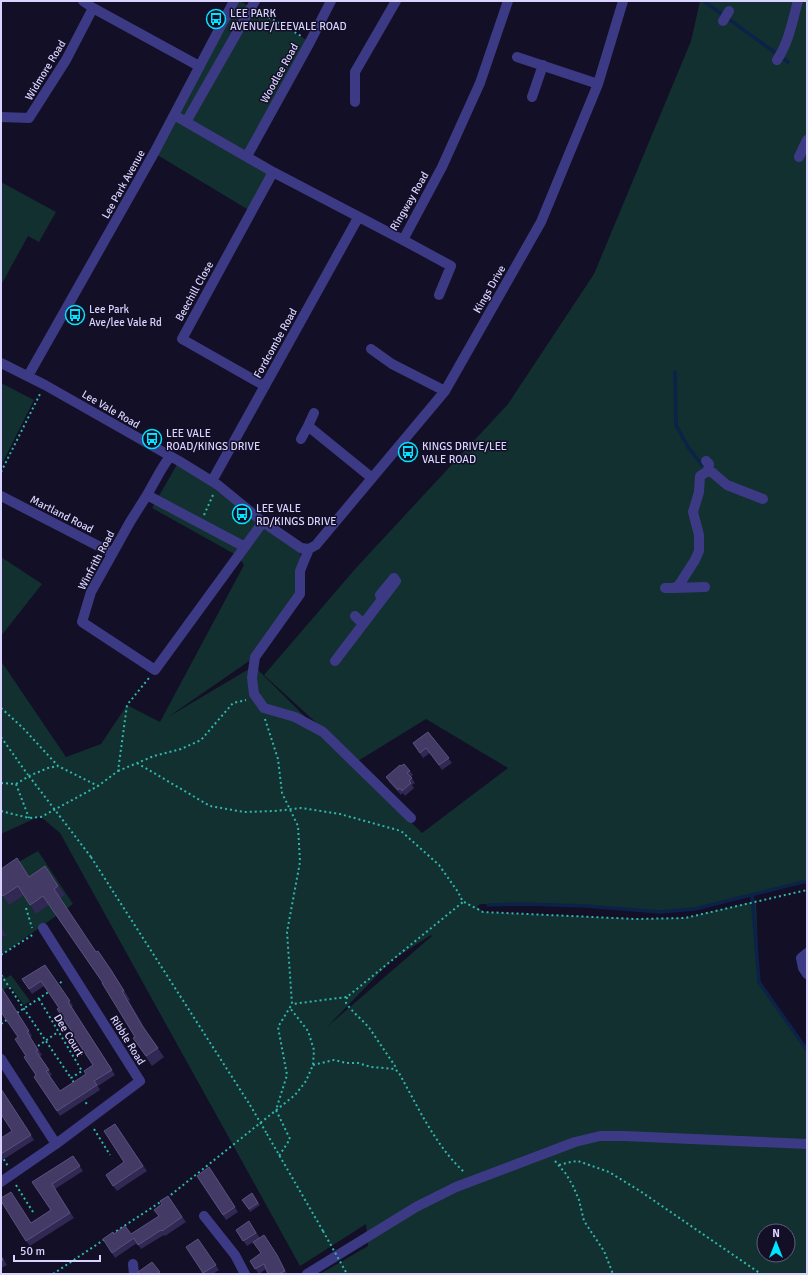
<svg xmlns="http://www.w3.org/2000/svg" width="808" height="1275" viewBox="0 0 808 1275" font-family="Signika,sans-serif">
  <style>
    .green { fill: #12302f; fill-rule: evenodd }
    .lines { fill: none; stroke-linecap: round; stroke-linejoin: round }
    .stream { stroke: #0c2248; stroke-width: 3.5 }
    .path { stroke: #2fb8b0; stroke-width: 2; stroke-dasharray: 2 3; stroke-linecap: butt }
    .minor { stroke: #3d3a85; stroke-width: 10 }
    .path-bridge { stroke: #2fb8b0; stroke-width: 2; stroke-dasharray: 2 3; stroke-linecap: butt }
    .wall { fill: #312854 }
    .shaded-wall { fill: #1d163a }
    .building { fill: #433a66; stroke: #5a527e }
    .labels { text-anchor: middle; stroke-width: 3; stroke-linejoin: round; paint-order: stroke }
    .poi-label { font-size: 11px; fill: #d9d4ff; stroke: #130f26; text-anchor: start }
    .street-label { font-size: 11px; fill: #d9d4ff; stroke: #130f26 }
  </style>
  <rect width="100%" height="100%" fill="#130f26"/>
  <path class="green" d="M234,1H240L310,42L247,156L273,172L252,212L154,153Z
    M700,1H807V882L752,896L719,902L695,909L660,912L586,906L481,904L477,906L483,912L636,919L685,918L756,901L759,982L807,1050V1274H320L368,1246L366,1224L300,1266L60,833L41,817H38L1,834V661L66,757L101,744L127,705L160,722L244,565L238,556L152,508L179,461L301,548L297,593L255,657L168,717L254,666L422,833L508,768L426,719L358,761L264,675L356,568L508,404L594,274L691,41ZM431,935L432,936L328,1026L391,961ZM764,1231H788V1255H764Z
    M1,182L56,212L39,242L28,236L1,285Z
    M1,383L34,400L1,466Z
    M1,557L42,584L1,636Z
    M38,851L73,904L1,955V872Z
    M1,973L6,978L11,975L30,1001L24,1005L10,986L1,991Z"/>
  <g class="lines">
    <path class="stream" d="M705,2L788,62
      M675,372L676,425L688,447L702,465
      M752,896L759,982L807,1050
      M488,905L523,904L586,906L660,912L695,909L807,881"/>
    <path class="path" d="M260,12L301,36
      M1,472L40,394
      M204,515L213,495
      M1,708L23,728L58,766L98,786
      M265,719L278,759L282,793L298,826L300,862L287,932L292,1004L278,1027L287,1075L276,1110L290,1139L279,1156
      M1,737L28,775
      M137,763L210,806L244,812L275,811L301,808L340,814L401,831L439,865L458,892L463,902L347,997L292,1004
      M118,771L154,756L181,749L201,740L233,703L246,700
      M1,783L16,784L29,776L48,768L58,766
      M16,784L29,818
      M1,811L29,818L41,817L98,786L118,771L127,705L149,678
      M91,857L250,1105
      M464,902L483,912L636,919L685,918L807,890
      M26,908L32,928
      M1,955L34,934
      M1,975L71,1078
      M56,986L64,980
      M347,997L346,1003C353,1013 363,1020 370,1029L395,1066V1069
      M39,999L82,1071L71,1078L75,1084
      M17,1013L50,991
      M1,1024L8,1019
      M38,1046L58,1032
      M313,1065L334,1060L346,1063H358L371,1067L395,1069L399,1073C418,1107 435,1145 464,1172
      M83,1098L88,1106
      M94,1129L110,1155
      M267,1134L323,1231
      M1,1155L8,1166
      M555,1161L566,1174L573,1186L579,1200L584,1221L604,1251L613,1274
      M559,1165L571,1162L578,1161L609,1172L640,1191L761,1274
      M16,1185L33,1212
      M167,1198L295,1095L306,1081L313,1065L314,1050L308,1031L290,1008
      M112,1234L162,1201
      M53,1274L105,1239"/>
    <path class="minor" d="M83,1L93,8L199,66
      M723,21L729,11
      M517,57L598,84
      M777,60C789,42 792,22 798,1
      M532,97L543,65
      M355,102V72L396,1
      M174,115L273,172L403,240L442,167L480,83L508,1
      M1,117L29,118L66,60L93,8
      M186,122L255,1
      M247,156L310,42L331,1
      M799,157L807,140
      M403,240L451,266L439,295
      M371,349L392,364L445,391
      M1,363L45,385L179,461L218,485L263,522L301,548L309,549
      M28,376L154,153L234,1
      M265,386L182,339L273,172
      M308,426L314,413
      M301,439L308,426L372,478
      M170,456L161,470L147,495L130,522L91,592L82,622L155,670L263,522
      M706,461L709,464L708,471
      M212,481L358,218
      M147,495L245,547
      M1,496L112,553
      M665,588H674L679,585L695,560L699,551V535L693,512L699,492L700,476L708,471L713,473L727,485L763,499
      M674,588L705,587
      M355,616L363,624
      M335,661L396,581L394,578L380,595L383,598
      M411,818L323,732L295,717L264,708L254,694L252,678L255,657L300,594V571L304,561L309,549L316,545L445,391L541,222L598,84L623,1
      M807,953L801,958L803,968L807,974
      M1,1059L56,1144
      M1,1182L56,1144L140,1081L43,928
      M204,1216L235,1255L245,1274
      M133,1264L134,1274
      M307,1274L416,1207L456,1187L575,1142L600,1136H624L807,1144"/>
    <path class="path-bridge" d="M29,776L91,857
      M250,1105L267,1134
      M323,1231L347,1274"/>
  </g>
  <path class="wall" d="M428,732L452,763L442,770L430,753L423,758L413,743Z
    M401,766L410,771L413,775L411,777L415,783L412,785L414,788L405,796L403,793L401,795L389,782L386,777Z
    M51,875L65,895L60,898L96,952L117,979L130,1000L129,1001L149,1035L164,1057L152,1066L133,1038L135,1037L103,983L49,905L36,914L24,895L9,905L1,893L29,877Z
    M1,927L6,935L1,938Z
    M45,965L73,1006L72,1007L115,1075L98,1086L100,1090L60,1116L34,1077L36,1075L26,1056L18,1037L1,987L32,1036L30,1037L42,1055L40,1056L52,1075L50,1076L60,1091L86,1074L93,1065L59,1008L44,986L32,994L22,979Z
    M1,1088L34,1140L1,1161V1140L12,1131Z
    M115,1124L147,1171L117,1191L113,1186L124,1162Z
    M73,1156L83,1171L55,1189L74,1218L30,1246L26,1241L31,1223L51,1210L32,1182Z
    M209,1167L238,1212L226,1220L197,1176Z
    M252,1193L260,1205L250,1212L242,1200Z
    M168,1196L186,1222L165,1236L164,1235L141,1249L137,1243L115,1258L103,1239L131,1234L159,1216L162,1204Z
    M249,1221L260,1238L247,1246L236,1230Z
    M198,1239L219,1270L213,1274H204L186,1247Z
    M1,1255L7,1265L1,1268Z
    M280,1260L287,1274H268L266,1269L259,1274L250,1261Z"/>
  <path class="shaded-wall" d="M122,991L129,1001L150,1036L143,1027Z
    M264,1235L280,1260L287,1274L285,1271Z"/>
  <path class="building" d="M428,732L449,758L439,765L426,748L420,753L413,743Z
    M404,764L410,771L407,773L412,778L409,781L411,783L402,791L400,788L398,790L386,777L400,765L401,766Z
    M17,858L29,877L45,866L58,886L54,889L96,952L98,951L111,970L124,991H122L143,1027L158,1048L146,1056L133,1038L135,1037L102,983H103L43,896L30,905L18,886L3,896L1,893V869Z
    M45,965L70,1001L68,1002L112,1070L94,1081L97,1085L57,1111L34,1077L36,1075L24,1057L26,1056L15,1039L18,1037L1,1012V987L29,1031L27,1032L38,1050L36,1051L49,1070L46,1071L60,1091L86,1074L84,1071L93,1065L73,1035H74L57,1009L59,1008L41,981L29,989L22,979Z
    M1,1089L31,1135L1,1154V1140L2,1139L1,1138L12,1131L1,1114Z
    M115,1124L143,1166L113,1186L106,1175L124,1162L104,1131Z
    M73,1156L80,1166L52,1184L70,1213L26,1241L1,1201V1198L11,1192L31,1223L51,1210L32,1182Z
    M209,1167L235,1207L223,1215L197,1176Z
    M252,1193L258,1203L249,1209L242,1200Z
    M168,1196L182,1217L162,1231L161,1230L138,1245L134,1238L112,1253L103,1239L113,1232L114,1234L125,1226L131,1234L159,1216L154,1210L162,1204L160,1201Z
    M249,1221L256,1233L243,1241L236,1230Z
    M264,1235L277,1255L285,1271L278,1274H268L264,1264L255,1269L250,1261L261,1253L253,1242Z
    M198,1239L216,1265L203,1273L186,1247Z
    M1,1256L3,1260L1,1261Z
    M152,1262L160,1272L157,1274H139L138,1272Z"/>
  <defs>
    <g id="bus-ring" transform="scale(1)"><circle r="9.5" fill="#130f26" stroke="#00e5ff" stroke-width="1.5"/><path d="M-5-6H5V4H4V6H2V4H-2V6H-4V4H-5ZM-3.5-4V0h7V-4ZM-3.5 1.2v1.5H-2V1.2ZM2 1.2v1.5H3.5V1.2Z" fill="#00e5ff"/></g>
  </defs>
  <g fill-rule="evenodd">
    <use href="#bus-ring" x="216" y="19"/>
    <use href="#bus-ring" x="75" y="315"/>
    <use href="#bus-ring" x="152" y="439"/>
    <use href="#bus-ring" x="408" y="452"/>
    <use href="#bus-ring" x="242" y="514"/>
  </g>
  <g class="labels">
    <g class="poi-label">
      <text x="230" y="17">LEE PARK<tspan x="230" dy="13">AVENUE/LEEVALE ROAD</tspan></text>
      <text x="89" y="313">Lee Park<tspan x="89" dy="13">Ave/lee Vale Rd</tspan></text>
      <text x="166" y="437">LEE VALE<tspan x="166" dy="13">ROAD/KINGS DRIVE</tspan></text>
      <text x="422" y="450">KINGS DRIVE/LEE<tspan x="422" dy="13">VALE ROAD</tspan></text>
      <text x="256" y="512">LEE VALE<tspan x="256" dy="13">RD/KINGS DRIVE</tspan></text>
    </g>
    <g class="street-label">
      <text transform="translate(45 70) rotate(-59)" y="4">Widmore Road</text>
      <text transform="translate(279 73) rotate(-61)" y="4">Woodlee Road</text>
      <text transform="translate(123 184) rotate(-61)" y="4">Lee Park Avenue</text>
      <text transform="translate(409 201) rotate(-60)" y="4">Ringway Road</text>
      <text transform="translate(489 289) rotate(-60)" y="4">Kings Drive</text>
      <text transform="translate(194 291) rotate(-61)" y="4">Beechill Close</text>
      <text transform="translate(275 343) rotate(-61)" y="4">Fordcombe Road</text>
      <text transform="translate(111 409) rotate(30)" y="4">Lee Vale Road</text>
      <text transform="translate(62 514) rotate(27)" y="4">Martland Road</text>
      <text transform="translate(96 560) rotate(-62)" y="4">Winfrith Road</text>
      <text transform="translate(69 1035) rotate(59)" y="4">Dee Court</text>
      <text transform="translate(128 1040) rotate(58)" y="4">Ribble Road</text>
    </g>
  </g>
  <rect width="808" height="1275" fill="none" stroke="#d9d4ff" stroke-width="4"/>
  <g transform="translate(776 1243)"><circle r="19" fill="#130f26" stroke="#625e7d"/>
  <path d="M0-3L7 15L0 10L-7 15Z" fill="#00e5ff"/>
  <text y="-6" font-size="11" font-weight="bold" text-anchor="middle" fill="#d9d4ff">N</text>
  </g>
  <path d="M14 1255v6h86v-6" fill="none" stroke="#d9d4ff" stroke-width="2"/>
  <text x="20" y="1255" font-size="12" fill="#d9d4ff" stroke="#130f26" stroke-width="3" paint-order="stroke">50 m</text>
</svg>
